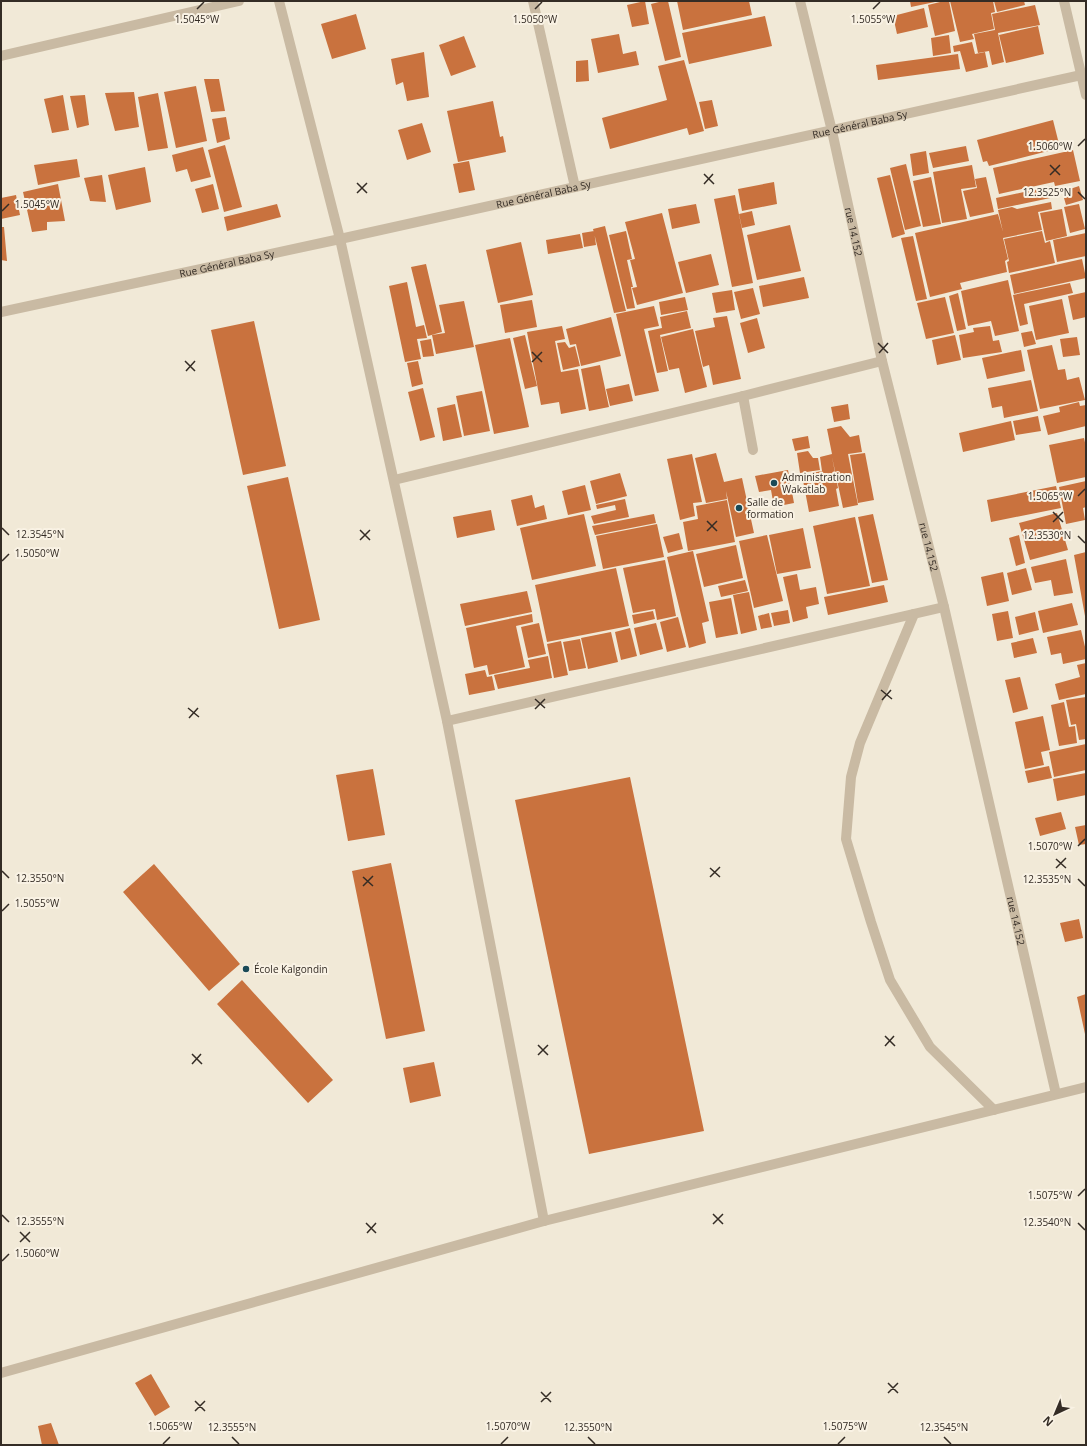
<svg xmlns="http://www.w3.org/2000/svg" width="1087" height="1446" viewBox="0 0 1087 1446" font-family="'Open Sans',sans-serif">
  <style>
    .building { fill: #c9723e }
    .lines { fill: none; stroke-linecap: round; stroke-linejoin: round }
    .minor { stroke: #c9baa3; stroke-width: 10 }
    .ticks { fill: none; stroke: #342c25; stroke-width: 1.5 }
    .poi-dot { fill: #1a4a57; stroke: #f9f2e4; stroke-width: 1.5 }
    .labels { text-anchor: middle; stroke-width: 4; stroke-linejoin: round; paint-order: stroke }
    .street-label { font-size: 10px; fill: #342c25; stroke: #f9f2e4 }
    .poi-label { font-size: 10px; fill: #342c25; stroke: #f9f2e4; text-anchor: start }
    .ticks-label { font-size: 10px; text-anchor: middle; fill: #342c25; stroke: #f9f2e4; stroke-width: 4; stroke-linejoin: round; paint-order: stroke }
  </style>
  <rect width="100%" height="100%" fill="#f1e9d7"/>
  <path class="building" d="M645,1L649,24L632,27L627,5Z
    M663,1H668L681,57L665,61L651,4Z
    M677,1H749L752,15L683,30Z
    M910,1H935V2L911,7Z
    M944,1H949L955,31L935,36L928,5Z
    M950,1H993L995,12L991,13L994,29L972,34L974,39L960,42Z
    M994,1H1024L1025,5L997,12Z
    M1035,5L1040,25L998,33L1004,62L992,65L989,51L978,53L974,34L995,30L992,14Z
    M924,8L928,27L897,34L893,16Z
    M356,14L366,49L332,59L321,24Z
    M765,16L772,46L689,64L682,33Z
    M1038,26L1044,54L1006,63L999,35Z
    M619,34L623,54L636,51L639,65L598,73L591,39Z
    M949,35L951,53L933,56L931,38Z
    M464,36L476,67L451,76L439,45Z
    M972,42L975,54L985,52L988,67L966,72L960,51L954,52L953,46Z
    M424,52L429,97L407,101L403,82L396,85L391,59Z
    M958,54L960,69L878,80L876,65Z
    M588,60L589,81L576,82V61Z
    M684,60L704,131L689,135L687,128L610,149L602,118L667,100L658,66Z
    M204,79H219L225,111L211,112Z
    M196,86L207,141L176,148L164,92Z
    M134,92L139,127L115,131L105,93Z
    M158,93L168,148L148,151L138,97Z
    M63,95L69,130L52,133L44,99Z
    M85,95L89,125L77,128L70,96Z
    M712,100L718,126L705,129L699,102Z
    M493,101L500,137L503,136L506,152L458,162L447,111Z
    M226,117L230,139L217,143L212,119Z
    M1053,120L1060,148L989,166L987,161L983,162L977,140Z
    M422,123L431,152L407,160L398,130Z
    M225,145L242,207L224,212L208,150Z
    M966,146L969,161L933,168L929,153Z
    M203,147L211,177L191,182L187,169L176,172L172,155Z
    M1073,150L1080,181L1055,186L1054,182L999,194L993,168Z
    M926,151L929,173L913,176L910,154Z
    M77,159L80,177L38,185L34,165Z
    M469,161L475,190L459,193L453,164Z
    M906,164L921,226L905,230L890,168Z
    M972,165L976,187L961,189L967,219L942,223L933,172Z
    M145,167L151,202L116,210L108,175Z
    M102,175L106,202L90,201L84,178Z
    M890,175L905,234L892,238L877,178Z
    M931,177L941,224L923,227L913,181Z
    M986,177L994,212L970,217L963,191L977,188L975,179Z
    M774,182L777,204L742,211L738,189Z
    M58,184L65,221L47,222V230L32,232L23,192Z
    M213,184L219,209L202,213L195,189Z
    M1052,186L1055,197L998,209L996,198Z
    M1079,186L1083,200L1066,205L1064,198L1072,195L1070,189Z
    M16,195L20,215L1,219V198Z
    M735,195L753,283L732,287L714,199Z
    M1051,202L1052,209L1038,212L1042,230L1003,238L1008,259L1005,261L1007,272L960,283L962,289L930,297L915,233L998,214L1003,232L998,210L1012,207L1017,209Z
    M277,204L281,217L227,231L224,217Z
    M696,204L700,223L672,229L668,209Z
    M1079,204L1085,229L1070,233L1064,207Z
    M1062,209L1067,236L1046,241L1040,213Z
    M752,211L755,225L742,228L739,214Z
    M662,213L683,293L637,305L632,288L637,287L630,260L635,259L625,222Z
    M790,225L801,271L757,280L747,235Z
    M605,226L626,311L614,313L593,229Z
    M1,227H4L7,261L1,260Z
    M594,231L596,245L584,247L582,233Z
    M626,231L632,259L627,260L633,287H631L635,308L627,309L609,235Z
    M1042,231L1045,243L1050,241L1055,263L1009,273L1007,262L1009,261L1004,239Z
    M1086,233V256L1057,262L1053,240Z
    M580,234L583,248L548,254L546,240Z
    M913,236L927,299L916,301L901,238Z
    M521,242L533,295L498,303L486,250Z
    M711,254L719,285L686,293L678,262Z
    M1082,259L1086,278L1014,294L1010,275Z
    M426,264L442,332L428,336L411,267Z
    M804,277L809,298L763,307L759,286Z
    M1008,280L1019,331L995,336L991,321L968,326L961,291Z
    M407,282L416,327L424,325L427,338L417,339L421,359L405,362L389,286Z
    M1070,283L1073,293L1024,304L1028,324L1020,326L1013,295Z
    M753,288L760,314L741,319L734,292Z
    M732,290L735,310L716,313L712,293Z
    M1086,292V317L1073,320L1068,296Z
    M958,293L966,329L957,331L949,296Z
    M685,297L688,310L661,315L659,302Z
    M945,297L954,333L926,339L917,303Z
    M1062,299L1069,333L1036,340L1029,306Z
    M532,300L537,327L505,333L500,305Z
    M464,301L474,347L436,354L432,335L445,333L439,305Z
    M654,306L659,326L644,329L659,391L635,396L616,314Z
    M687,311L691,328L660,335L668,371L657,373L648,331L662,328L660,317Z
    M727,316L741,379L713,385L709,365L703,367L695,331L715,327L713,318Z
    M611,317L621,356L581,366L576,344L570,345L566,329Z
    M757,318L765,348L748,353L740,323Z
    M254,321L286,466L243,475L211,330Z
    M562,326L565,339L555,341L561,372L578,369L586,409L561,414L559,402L541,405L527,332Z
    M990,326L993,341L999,340L1002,352L963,358L959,335L974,332L973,328Z
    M693,329L707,387L685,393L679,368L669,370L661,337Z
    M1032,331L1036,344L1024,347L1021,333Z
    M525,335L537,386L525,389L513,338Z
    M955,335L961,360L937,365L932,340Z
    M1077,337L1080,355L1063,357L1060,339Z
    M510,338L529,427L494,434L475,345Z
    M431,339L434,356L423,357L420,341Z
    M565,342L569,348L575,346L580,366L563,370L557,343Z
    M1052,345L1058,370L1065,369L1067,380L1079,377L1085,400L1040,409L1027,350Z
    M1021,350L1025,371L987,379L982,358Z
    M418,361L423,384L412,387L407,363Z
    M600,365L609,407L589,411L581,369Z
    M1031,380L1038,411L1004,418L1002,406L992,408L988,388Z
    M629,384L633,401L610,406L606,389Z
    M423,388L435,437L420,441L408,392Z
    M482,391L490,431L464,436L456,396Z
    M1079,402L1080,406L1086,405V426L1048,435L1043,416L1060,412L1059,407Z
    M455,404L462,437L443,441L437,408Z
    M848,404L850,419L834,422L831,407Z
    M1038,416L1041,431L1016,435L1013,421Z
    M1011,421L1015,440L963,452L959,433Z
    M841,426L850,437L859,435L862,452L848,454L858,505L843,508L832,457L838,488L836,489L839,506L809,512L802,475L822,471L820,457L832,454L827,429Z
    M808,436L810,448L795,451L792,439Z
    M1084,438L1086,447V477L1057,483L1049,445Z
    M808,451L813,458H818L820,470L800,473L797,453Z
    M716,453L724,482L742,478L754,533L736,537L726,491L727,499L706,503L695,458Z
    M865,453L874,500L858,503L850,455Z
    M692,454L702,502L693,503L695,516L680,520L667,459Z
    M788,470L794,503L774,507L771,490L759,492L755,476Z
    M620,473L627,496L596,504L590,481Z
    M288,477L320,620L279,629L247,486Z
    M1086,481V507L1083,508L1085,520L1066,524L1059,487Z
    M585,485L591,510L568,515L562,491Z
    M1056,486L1061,508L991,522L987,500Z
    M532,495L535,508L544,505L547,519L517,526L511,500Z
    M625,499L629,517L594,524L591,516L616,510L615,505L597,509L596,505Z
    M727,500L735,542L688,551L683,522L698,519L696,506Z
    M491,510L495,530L457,538L453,517Z
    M1057,513L1068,550L1030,560L1019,523Z
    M584,514L596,566L532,580L520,528Z
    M654,514L656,523L595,535L592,526Z
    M873,514L888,580L872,583L858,517Z
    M855,517L870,586L827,594L813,526Z
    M657,524L664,557L603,569L596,536Z
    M803,528L811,568L777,574L769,535Z
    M679,533L683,549L668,553L663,537Z
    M767,535L783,601L754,608L739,541Z
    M1019,535L1025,563L1016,566L1009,538Z
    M736,545L743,578L704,587L696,554Z
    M693,551L709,621L702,623L706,643L689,648L667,557Z
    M1086,552V616H1085L1074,555Z
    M1066,559L1073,593L1054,596L1051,580L1035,583L1031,567Z
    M665,560L676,616L657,620L655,609L633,613L623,568Z
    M616,568L629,626L547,642L535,585Z
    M1026,568L1032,590L1012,595L1007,573Z
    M1003,572L1009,601L987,606L981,577Z
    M797,574L800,590L816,587L819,604L806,607L808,618L793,622L783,577Z
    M745,580L748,591L721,597L718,586Z
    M884,585L888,602L828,615L824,597Z
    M527,591L532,612L465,626L460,604Z
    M749,592L757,630L741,634L733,595Z
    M731,598L738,634L716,638L709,602Z
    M1072,603L1078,625L1043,633L1038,611Z
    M788,610L790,623L774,626L771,613Z
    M653,611L655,619L634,624L632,615Z
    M1008,611L1013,638L997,641L992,614Z
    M1035,612L1039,630L1019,635L1015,617Z
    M769,613L772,627L761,629L758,616Z
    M532,614L533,622L516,626L525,667L489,675L487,665L474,668L466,628Z
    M678,617L686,647L667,652L660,622Z
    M539,623L546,654L528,658L521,627Z
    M656,623L663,649L640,655L634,628Z
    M630,628L637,656L621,660L615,632Z
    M1081,630L1086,651V659L1063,664L1061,653L1051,655L1047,637Z
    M611,632L618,662L588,669L581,638Z
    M1033,638L1037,653L1014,658L1011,643Z
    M580,639L586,668L569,671L563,642Z
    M561,641L568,675L554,678L547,644Z
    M548,656L552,678L498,689L494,675L530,668L528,660Z
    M1086,663V694L1059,700L1055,684L1080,677L1077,665Z
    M485,670L487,677L492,676L495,690L469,695L465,674Z
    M1020,677L1028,709L1013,713L1005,680Z
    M1086,697V739L1079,740L1076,724L1071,725L1066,700Z
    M1064,702L1069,727L1075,726L1077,743L1059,746L1051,705Z
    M1043,716L1050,750L1041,752L1044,765L1025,769L1015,722Z
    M1086,744V770L1054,777L1049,752Z
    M1049,766L1052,778L1028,783L1025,771Z
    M373,769L385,835L348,841L336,775Z
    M1086,773V795L1057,801L1053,779Z
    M630,777L704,1131L589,1154L515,800Z
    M1061,812L1066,829L1040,836L1035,818Z
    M1086,825V844L1079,845L1075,827Z
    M391,863L425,1031L386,1039L352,871Z
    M154,864L240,964L209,991L123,892Z
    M1079,919L1083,938L1065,942L1060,923Z
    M242,980L333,1080L308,1103L217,1004Z
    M1086,994V1034H1085L1077,997Z
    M434,1062L441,1096L410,1103L403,1068Z
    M151,1374L170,1407L155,1416L135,1383Z
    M51,1423L59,1445H42L38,1426Z"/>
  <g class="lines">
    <g class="minor">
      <path d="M279,1L340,239L447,721L544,1221"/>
      <path d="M533,1L575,187"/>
      <path id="s1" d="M800,1L832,131L882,361L944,607L1056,1094"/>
      <path d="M1064,1L1086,95"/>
      <path d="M1,56L239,1"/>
      <path id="s2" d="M1,312L340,239L1086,74"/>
      <path d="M743,396L753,450"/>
      <path d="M394,480L743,396L882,361"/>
      <path d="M914,614L860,743L851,777L846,839L871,922L890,980L930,1047L994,1110"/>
      <path d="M447,721L944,607"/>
      <path d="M1,1373L544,1221L1086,1087"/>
    </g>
  </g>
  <path class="ticks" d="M197,9L204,2M535,9L542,2M873,9L880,2M1078,146L1085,139M1050,165L1060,175M704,174L714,184M1050,175L1060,165M357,183L367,193M704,184L713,174M1078,192L1085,199M357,193L367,183M2,211L9,204M878,343L888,353M532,352L542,362M879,353L888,343M185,361L195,371M532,362L542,352M186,371L195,361M1078,496L1085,489M1053,512L1063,522M707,521L717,531M1053,522L1063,512M2,528L9,535M360,530L370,540M707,531L717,521M1078,536L1085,543M360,540L370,530M2,561L9,554M881,690L892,699M535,699L545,708M882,700L891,690M188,708L199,717M535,709L545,699M189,718L198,708M1078,846L1085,839M1056,859L1066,868M710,868L720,877M1056,868L1066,858M2,871L9,878M363,877L373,886M710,877L720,867M1078,879L1085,886M363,886L373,876M2,911L9,904M885,1036L895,1046M538,1045L548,1055M885,1046L894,1036M192,1054L202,1064M538,1055L548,1045M192,1064L201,1054M1078,1196L1085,1189M713,1214L723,1224M2,1215L9,1222M366,1223L376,1233M1078,1223L1085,1230M713,1224L723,1214M20,1232L30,1242M367,1233L376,1223M20,1242L30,1232M2,1261L9,1254M888,1383L898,1393M541,1392L551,1402M888,1393L898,1383M195,1401L205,1411M541,1402L551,1392M195,1411L205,1401M232,1437L239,1444M588,1437L595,1444M944,1437L951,1444M163,1444L170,1437M501,1444L508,1437M838,1444L845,1437"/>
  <g class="poi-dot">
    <circle cx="774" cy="483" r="4"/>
    <circle cx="739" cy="508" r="4"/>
    <circle cx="246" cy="969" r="4"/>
  </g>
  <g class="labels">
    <g class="street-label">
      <text dy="4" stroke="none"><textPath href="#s2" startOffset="879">Rue Général Baba Sy</textPath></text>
      <text dy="4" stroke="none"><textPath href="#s2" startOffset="555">Rue Général Baba Sy</textPath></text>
      <text dy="4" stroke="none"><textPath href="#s1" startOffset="237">rue 14.152</textPath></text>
      <text dy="4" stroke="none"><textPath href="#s2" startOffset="231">Rue Général Baba Sy</textPath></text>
      <text dy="4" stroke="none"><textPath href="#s1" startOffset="561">rue 14.152</textPath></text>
      <text dy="4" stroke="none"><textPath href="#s1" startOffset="945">rue 14.152</textPath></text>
    </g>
    <g class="poi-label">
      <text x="782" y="481">Administration<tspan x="782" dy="12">Wakatlab</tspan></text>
      <text x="747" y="506">Salle de<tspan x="747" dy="12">formation</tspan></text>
      <text x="254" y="973">École Kalgondin</text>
    </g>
  </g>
  <g class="ticks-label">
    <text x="197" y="23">1.5045°W</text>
    <text x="535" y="23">1.5050°W</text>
    <text x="873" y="23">1.5055°W</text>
    <text x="1050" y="150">1.5060°W</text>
    <text x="1047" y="196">12.3525°N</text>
    <text x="37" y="208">1.5045°W</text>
    <text x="1050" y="500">1.5065°W</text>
    <text x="40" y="538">12.3545°N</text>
    <text x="1047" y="539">12.3530°N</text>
    <text x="37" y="557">1.5050°W</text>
    <text x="1050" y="850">1.5070°W</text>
    <text x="40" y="882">12.3550°N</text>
    <text x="1047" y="883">12.3535°N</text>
    <text x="37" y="907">1.5055°W</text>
    <text x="1050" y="1199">1.5075°W</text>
    <text x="40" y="1225">12.3555°N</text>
    <text x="1047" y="1226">12.3540°N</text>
    <text x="37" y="1257">1.5060°W</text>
    <text x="170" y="1430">1.5065°W</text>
    <text x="508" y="1430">1.5070°W</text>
    <text x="845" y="1430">1.5075°W</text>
    <text x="232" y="1431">12.3555°N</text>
    <text x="588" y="1431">12.3550°N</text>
    <text x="944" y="1431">12.3545°N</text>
  </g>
  <rect width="1087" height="1446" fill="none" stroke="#342c25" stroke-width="4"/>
  <g transform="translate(1055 1414) rotate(224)" stroke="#f9f2e4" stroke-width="3" paint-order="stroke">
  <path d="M0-3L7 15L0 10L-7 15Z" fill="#342c25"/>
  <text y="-6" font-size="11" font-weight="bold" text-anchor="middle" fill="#342c25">N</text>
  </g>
</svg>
